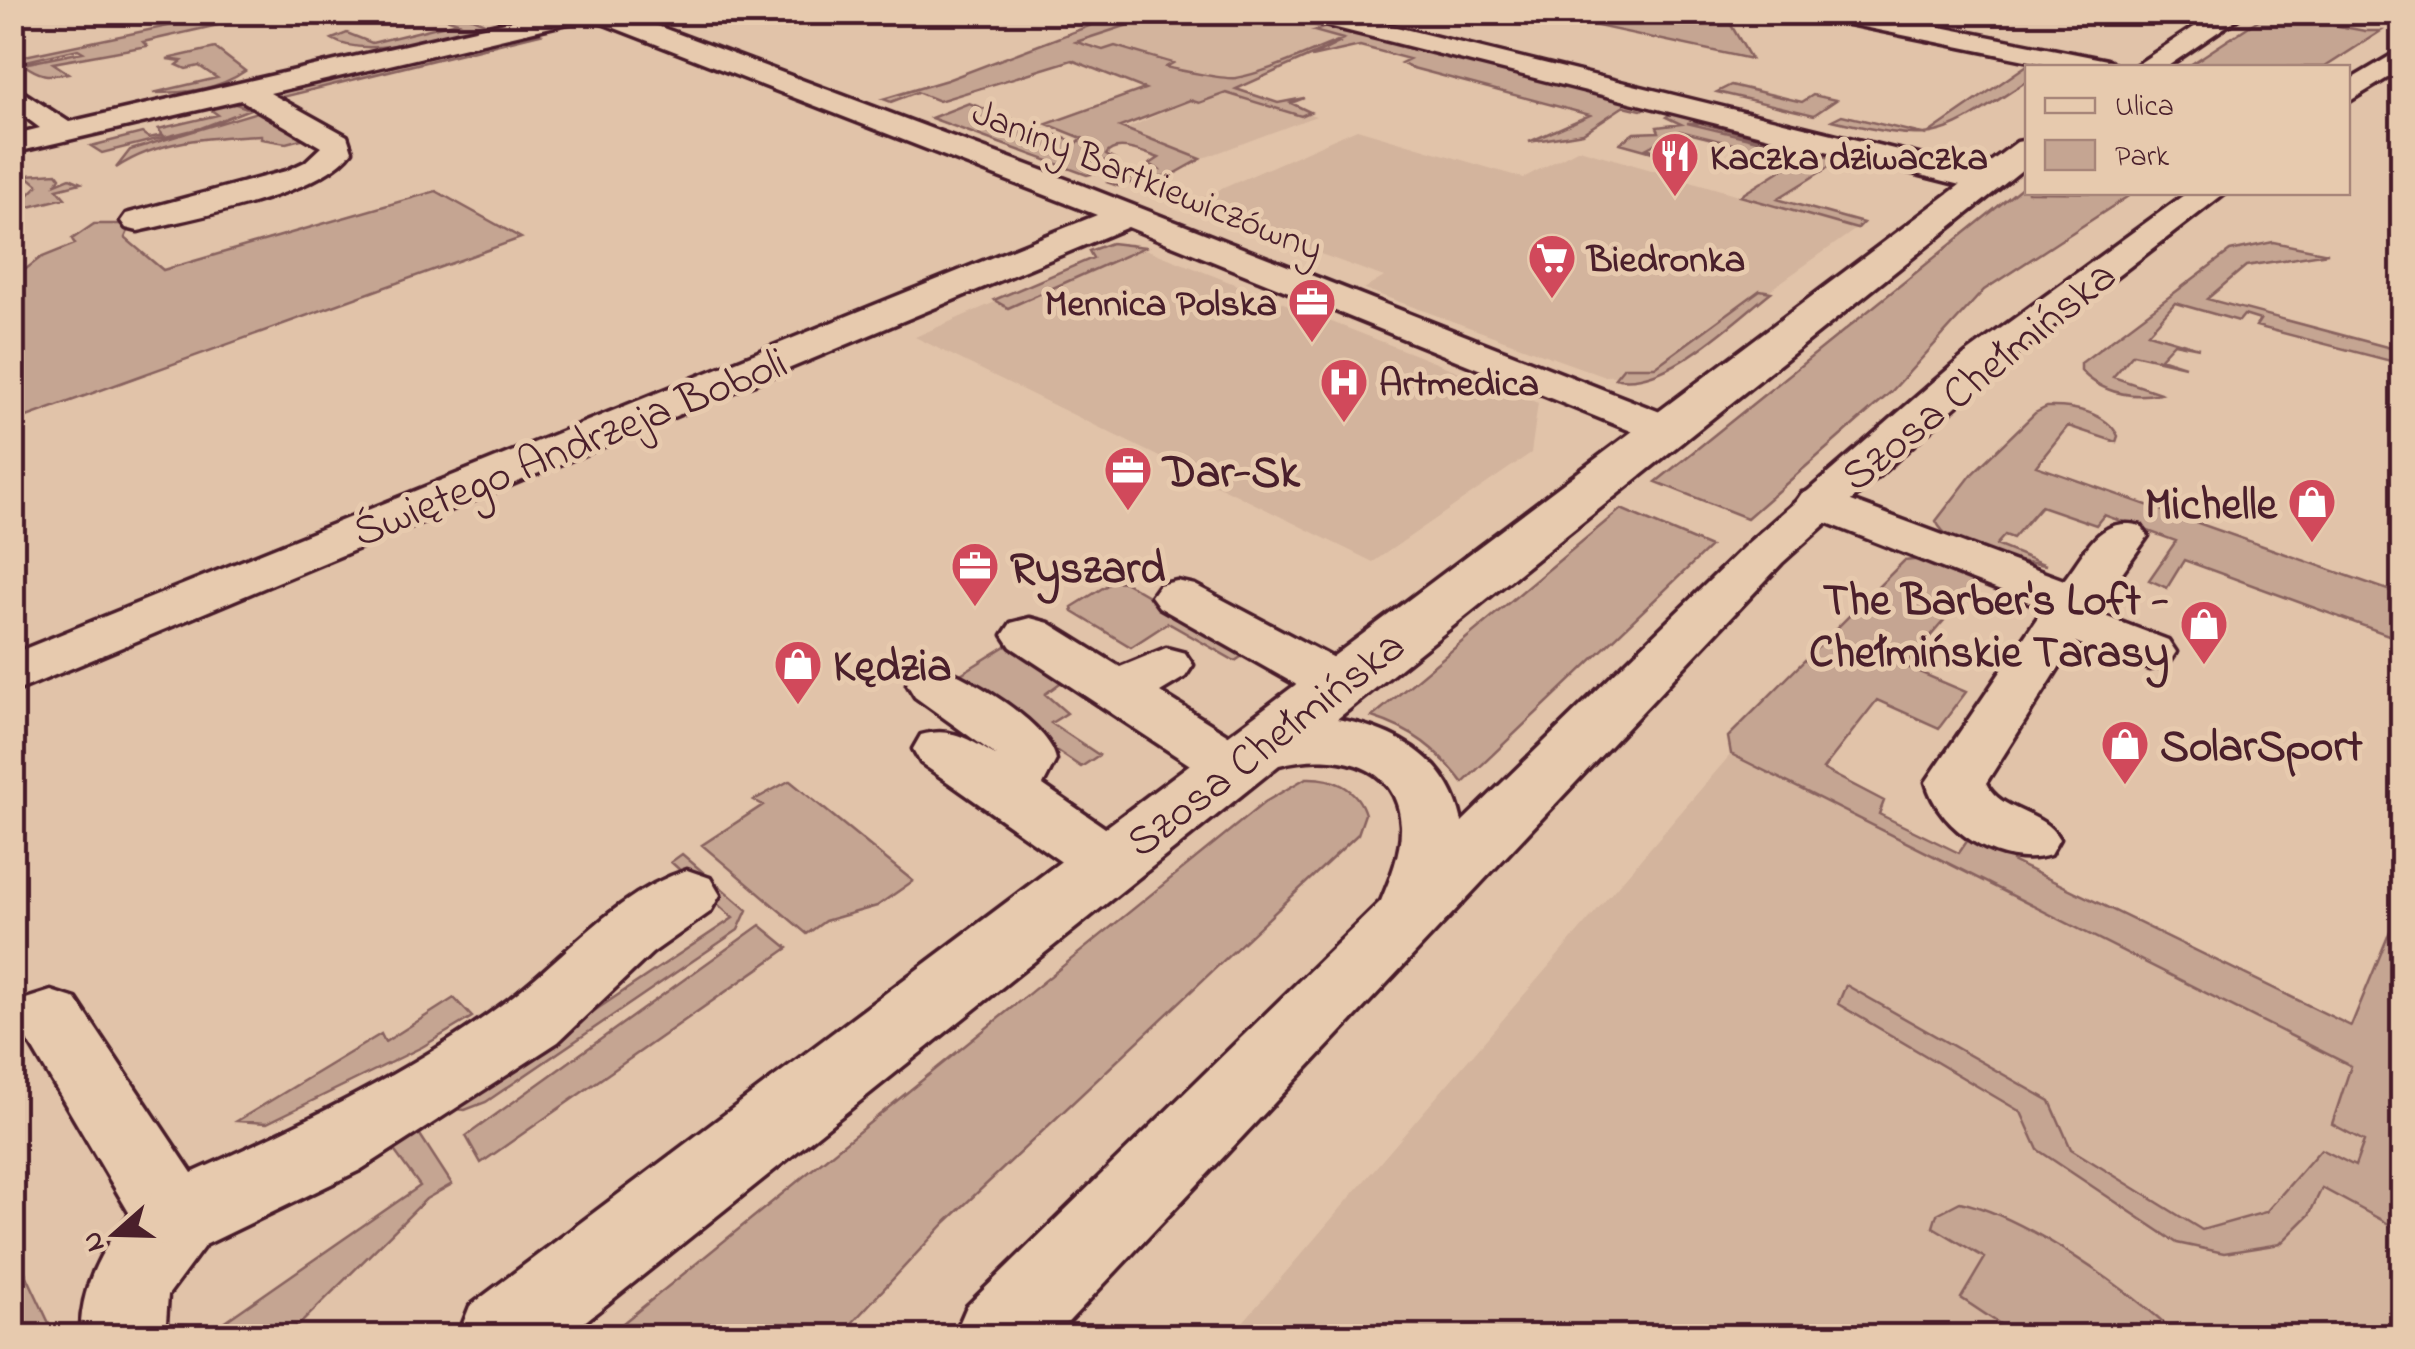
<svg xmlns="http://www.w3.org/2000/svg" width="2415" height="1349" viewBox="0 0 2415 1349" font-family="'Indie Flower',sans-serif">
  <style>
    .built { fill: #d3b49d }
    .green { fill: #c5a592; stroke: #88625e; stroke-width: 2.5 }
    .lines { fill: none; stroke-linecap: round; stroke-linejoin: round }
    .minor-casing { stroke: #4a1f2b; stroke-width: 7 }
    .secondary-casing { stroke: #4a1f2b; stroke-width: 7 }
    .minor { fill: #e7caae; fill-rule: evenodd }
    .secondary { fill: #e7caae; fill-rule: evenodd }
    .labels { text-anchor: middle; stroke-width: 10; stroke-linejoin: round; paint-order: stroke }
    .far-poi-label { font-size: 38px; font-weight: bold; fill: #4a1f2b; stroke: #e7caae; text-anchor: start }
    .far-street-label { font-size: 38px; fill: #4a1f2b; stroke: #e7caae }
    .street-label { font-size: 45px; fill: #4a1f2b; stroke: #e7caae }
    .poi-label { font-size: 45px; font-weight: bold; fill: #4a1f2b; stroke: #e7caae; text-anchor: start }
  </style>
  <rect width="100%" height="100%" fill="#e1c3a9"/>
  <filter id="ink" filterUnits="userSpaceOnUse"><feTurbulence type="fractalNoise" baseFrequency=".01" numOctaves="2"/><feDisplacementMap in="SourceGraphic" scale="20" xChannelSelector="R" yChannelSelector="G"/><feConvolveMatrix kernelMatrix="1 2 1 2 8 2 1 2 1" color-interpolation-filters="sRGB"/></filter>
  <g filter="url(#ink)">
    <path class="built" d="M1162,12L1265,13L1361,35L1238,85L1078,41Z
      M1233,91L1316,116L1201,159L1124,130L1190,100L1199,103Z
      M1357,129L1523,178L1579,149L1856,229L1650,375L1603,376L1364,289L1384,277L1185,205Z
      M1130,243L1538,403L1531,453L1373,562L915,337Z
      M1731,754L2402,1092V1336H1231Z"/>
    <path class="green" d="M440,12L460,13L487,24C447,33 368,61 332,39L347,33L372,43L458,22L434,14Z
      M1168,12L1076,42L1103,50L1115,46L1173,63L1166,67C1177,70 1228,80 1236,78C1272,71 1308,52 1343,39L1314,31L1329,26L1649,106L1641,110L1624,106L1583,133L1529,142L1590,115L1409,67L1401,63L1409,59L1360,46L1311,57L1341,42L1236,89L1278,103L1304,98L1291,103L1310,112L1301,116L1226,93L1199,103L1190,100L1120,127L1201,159L1174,174L1118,186L1109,183L1159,170L1150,164L1159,158C1142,152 1115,140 1106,155L1113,159L1086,165L1100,172L1087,175L931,118L969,103L1077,143L1082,138L1047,124L1145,89L1072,60L939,101L917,92L891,102L883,99L947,80L1123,13Z
      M230,13H271L143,42L147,46L53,63L68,73C47,77 40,76 23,64L83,52L78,49L22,62L15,58Z
      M1617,13H1724L1751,59L1588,24Z
      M2269,13L2365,31H2381L2325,67H2187Z
      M532,31L540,34L278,98L274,94Z
      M215,48L245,71C218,90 185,93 153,93L217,78L199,66L186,69L177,65L182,61L167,59Z
      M2033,61L2049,62V66L2028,68L2027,81C1937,140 1939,145 1832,120L1842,115L1926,135Z
      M1731,85L1802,102L1813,95L1836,100L1814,115L1717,92Z
      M230,102L250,109L201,128L102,153L91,146L142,133L149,138L163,135L158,129L218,115L207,107Z
      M257,112L305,138L286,143L261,139V135C209,137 158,140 116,168L130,150Z
      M1672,113L1848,156L1842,159L1700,123H1687L1840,160L1777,199L1863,223L1857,229L1740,196L1797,160L1680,131L1647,148L1667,156L1620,143L1634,133L1659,132L1657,127L1681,124L1666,117Z
      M57,173L60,177L56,184L70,178L81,183L57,189L65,198L13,211L38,185L26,175Z
      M2027,183L2028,192L2133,193L1984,290L1891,392L1747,518L1656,482Z
      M436,191L521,238L13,422V279L40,258L75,244L72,239L94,224H131L125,238L163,270Z
      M2273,242L2328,253L2246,266L2207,299L2402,351V364L2256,326L2260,320L2244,315L2239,321L2175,303L2148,333L2199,348L2174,343L2160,358L2185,366L2133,354L2113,377L2160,393C2130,399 2103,393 2081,371V363L2230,251Z
      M1111,243L1145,247L1008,308L994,300L1093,258L1089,251Z
      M1760,290L1771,292C1735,320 1664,391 1615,378L1624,367H1655Z
      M2047,407C2072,406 2106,412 2118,436L2116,442L2068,426L2036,466L2402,595V640L2184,560L2167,588L2149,580L2176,541L2104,515L2096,525L2041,506L2013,538L2005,535L1996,545L2046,565C2016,561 1951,553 1936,521L1973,473L2035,413Z
      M1621,509L1710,547L1463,783C1437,749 1413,730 1372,717Z
      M1924,559L1976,583L1905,666L1966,692L1939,728L1877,700L1823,769L1884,801L1879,814L1959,853L1974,831L2014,852L2012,861L2351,1026L2402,902V1231L2322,1188L2309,1215L2280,1244L2224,1253L2177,1243L2038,1150L2021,1112L1838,1004L1846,985L2050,1101L2071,1149L2202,1230L2266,1212L2321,1149L2355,1166L2364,1141L2332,1124L2351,1066L1731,754L1728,737L1904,561Z
      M1114,581L1124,582L1247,653L1235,661L1168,623L1131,647L1073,612L1072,607Z
      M1006,646L1015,652L1019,649L1067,678L1045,694L1067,713L1051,723L1099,755L1081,767L951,680Z
      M1306,778C1332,777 1357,787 1365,814L1358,834L944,1224L840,1336H607L1265,802Z
      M789,781H790L913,881L877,906L825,921L807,934L702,845L763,805L754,800Z
      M682,854L747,910L738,930L486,1102L465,1110L449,1108L733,918L671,862Z
      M760,925L788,948L481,1163L466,1136Z
      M454,998L472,1017L422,1047L267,1123L237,1121L381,1034L385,1042Z
      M413,1124L452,1184L426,1199L288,1336H204L420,1186L382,1134Z
      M1960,1202C2027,1217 2129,1290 2179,1336H2018L1961,1298L1985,1258L1933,1227L1937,1214Z
      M12,1244L55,1336H13Z"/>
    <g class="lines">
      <g class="minor-casing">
        <path id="minor" d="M549,12H620L1079,184L1683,421L1689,430L1683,439L1667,443L1651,439L1128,227L12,693V654L1097,215L589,18L270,93L347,136L352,151C321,195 192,218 138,231L126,228L121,221L126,214L286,171L305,162L321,147L241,100L12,153V135L40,128L12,107V85L69,122Z
          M1290,12H1335L1996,174L2000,181L1984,191L1293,17Z
          M1812,12H1865L2107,60L2120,68H2064L1824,19Z
          M1819,489L2064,580C2087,551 2099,515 2141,526L2148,536L2094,612L2168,640L2176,652L2168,664L2149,669L2075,642L1986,783C2001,813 2043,810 2059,839L2050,855C2002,870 1939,831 1926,782L2044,608L1802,513L1795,503L1802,493Z
          M1177,581L1195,585L1358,671L1366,684L1358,697L1338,702L1318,697L1159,607L1151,596L1159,585Z
          M1030,618L1049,623L1120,667L1166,648L1185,653L1193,665L1185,677L1160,692L1255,752L1264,766L1255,780L1234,786L1213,780L1011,647L1003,635L1011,623Z
          M935,666C968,675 1051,725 1056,760L1043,785L1131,846L1141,863L1131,880L1109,887L1087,880L921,763L913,749L921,735C952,726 970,740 997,756L915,697L907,684L915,671Z
          M687,870L710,878L720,895L710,912L652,953L558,1042L360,1170L205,1245L168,1295L165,1336H81C79,1291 101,1248 130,1214L16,1020L26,999L51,991L76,999L192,1173C301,1124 412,1072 508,1000C567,956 615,893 687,870Z"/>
      </g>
      <g class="secondary-casing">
        <path id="secondary" d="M2217,12H2247L2165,68H2132Z
          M2402,49V69L2348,102V81Z
          M2028,140V165L1337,719C1396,730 1449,758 1462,822L1748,543L1967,353L2188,192H2226L1995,371L1782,563L1055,1336H954L967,1306L1381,901C1391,877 1402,851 1401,825C1398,759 1328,752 1279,765L567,1336H458L470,1306L2017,142Z"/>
      </g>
      <use href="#minor" class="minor"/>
      <use href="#secondary" class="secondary"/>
    </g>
  </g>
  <defs>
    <g id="restaurant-pin" transform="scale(2.5)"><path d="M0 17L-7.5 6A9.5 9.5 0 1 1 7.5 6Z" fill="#d1495b" stroke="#e7caae"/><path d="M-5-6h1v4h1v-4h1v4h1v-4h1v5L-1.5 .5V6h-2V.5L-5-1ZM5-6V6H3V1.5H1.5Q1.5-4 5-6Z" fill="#fff"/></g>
    <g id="supermarket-pin" transform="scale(2.5)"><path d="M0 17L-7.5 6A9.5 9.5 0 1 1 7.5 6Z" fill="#d1495b" stroke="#e7caae"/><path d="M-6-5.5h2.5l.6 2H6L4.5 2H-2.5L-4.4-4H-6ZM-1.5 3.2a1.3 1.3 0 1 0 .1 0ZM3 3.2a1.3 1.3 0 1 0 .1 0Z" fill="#fff"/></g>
    <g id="office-pin" transform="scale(2.5)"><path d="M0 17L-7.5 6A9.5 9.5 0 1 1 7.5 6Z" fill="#d1495b" stroke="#e7caae"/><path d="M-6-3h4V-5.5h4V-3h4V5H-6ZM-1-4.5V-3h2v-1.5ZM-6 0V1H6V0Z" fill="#fff"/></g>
    <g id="hospital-pin" transform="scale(2.5)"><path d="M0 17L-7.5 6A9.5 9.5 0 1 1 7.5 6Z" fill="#d1495b" stroke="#e7caae"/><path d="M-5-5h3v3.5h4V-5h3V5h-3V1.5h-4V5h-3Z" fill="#fff"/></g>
    <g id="shop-pin" transform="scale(2.5)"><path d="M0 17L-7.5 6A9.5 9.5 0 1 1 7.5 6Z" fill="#d1495b" stroke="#e7caae"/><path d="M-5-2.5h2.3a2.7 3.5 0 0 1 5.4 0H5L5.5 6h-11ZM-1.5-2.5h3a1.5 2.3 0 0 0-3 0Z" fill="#fff"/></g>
  </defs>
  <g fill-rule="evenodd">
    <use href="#restaurant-pin" x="1675" y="156"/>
    <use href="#supermarket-pin" x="1552" y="258"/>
    <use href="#office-pin" x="1312" y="302"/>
    <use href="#hospital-pin" x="1344" y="382"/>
    <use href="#office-pin" x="1128" y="470"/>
    <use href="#shop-pin" x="2312" y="502"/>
    <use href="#office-pin" x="975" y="566"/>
    <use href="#shop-pin" x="2204" y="624"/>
    <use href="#shop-pin" x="798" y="664"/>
    <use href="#shop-pin" x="2125" y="744"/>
  </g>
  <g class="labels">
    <g class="far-poi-label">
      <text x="1710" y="169">Kaczka dziwaczka</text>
      <text x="1587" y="271">Biedronka</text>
      <text x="1277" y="315" text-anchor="end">Mennica Polska</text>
      <text x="1379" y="395">Artmedica</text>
    </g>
    <g class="far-street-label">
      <text transform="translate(1148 179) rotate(22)" y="13">Janiny Bartkiewiczówny</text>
    </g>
    <g class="street-label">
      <text transform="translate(1977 374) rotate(-39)" y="16">Szosa Chełmińska</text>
      <text transform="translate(569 445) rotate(-22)" y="16">Świętego Andrzeja Boboli</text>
      <text transform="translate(1264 742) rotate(-38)" y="16">Szosa Chełmińska</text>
    </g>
    <g class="poi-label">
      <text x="1163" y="486">Dar-Sk</text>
      <text x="2277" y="518" text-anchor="end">Michelle</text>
      <text x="1010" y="582">Ryszard</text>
      <text x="2169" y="614" text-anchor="end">The Barber's Loft -<tspan x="2169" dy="52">Chełmińskie Tarasy</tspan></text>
      <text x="833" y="680">Kędzia</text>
      <text x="2160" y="760">SolarSport</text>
    </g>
  </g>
  <rect width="2415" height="1349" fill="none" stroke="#e7caae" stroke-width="50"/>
  <rect x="25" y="25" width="2365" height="1299" fill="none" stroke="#4a1f2b" stroke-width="4" filter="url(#ink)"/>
  <rect x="2025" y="65" width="325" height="130" fill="#e7caae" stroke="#a8867a" stroke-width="2.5"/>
  <rect x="2045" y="98" width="50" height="15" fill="#e7caae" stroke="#a8867a" stroke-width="2.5"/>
  <text x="2115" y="115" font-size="30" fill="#4a1f2b">Ulica</text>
  <rect x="2045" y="140" width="50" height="30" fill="#c5a592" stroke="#a8867a" stroke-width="2.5"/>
  <text x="2115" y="165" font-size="30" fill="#4a1f2b">Park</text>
  <g transform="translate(115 1234) rotate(250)" stroke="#e7caae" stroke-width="8" paint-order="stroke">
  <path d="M0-8L18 38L0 25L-18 38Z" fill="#4a1f2b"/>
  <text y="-15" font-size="28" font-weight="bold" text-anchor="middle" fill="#4a1f2b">N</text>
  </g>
</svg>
